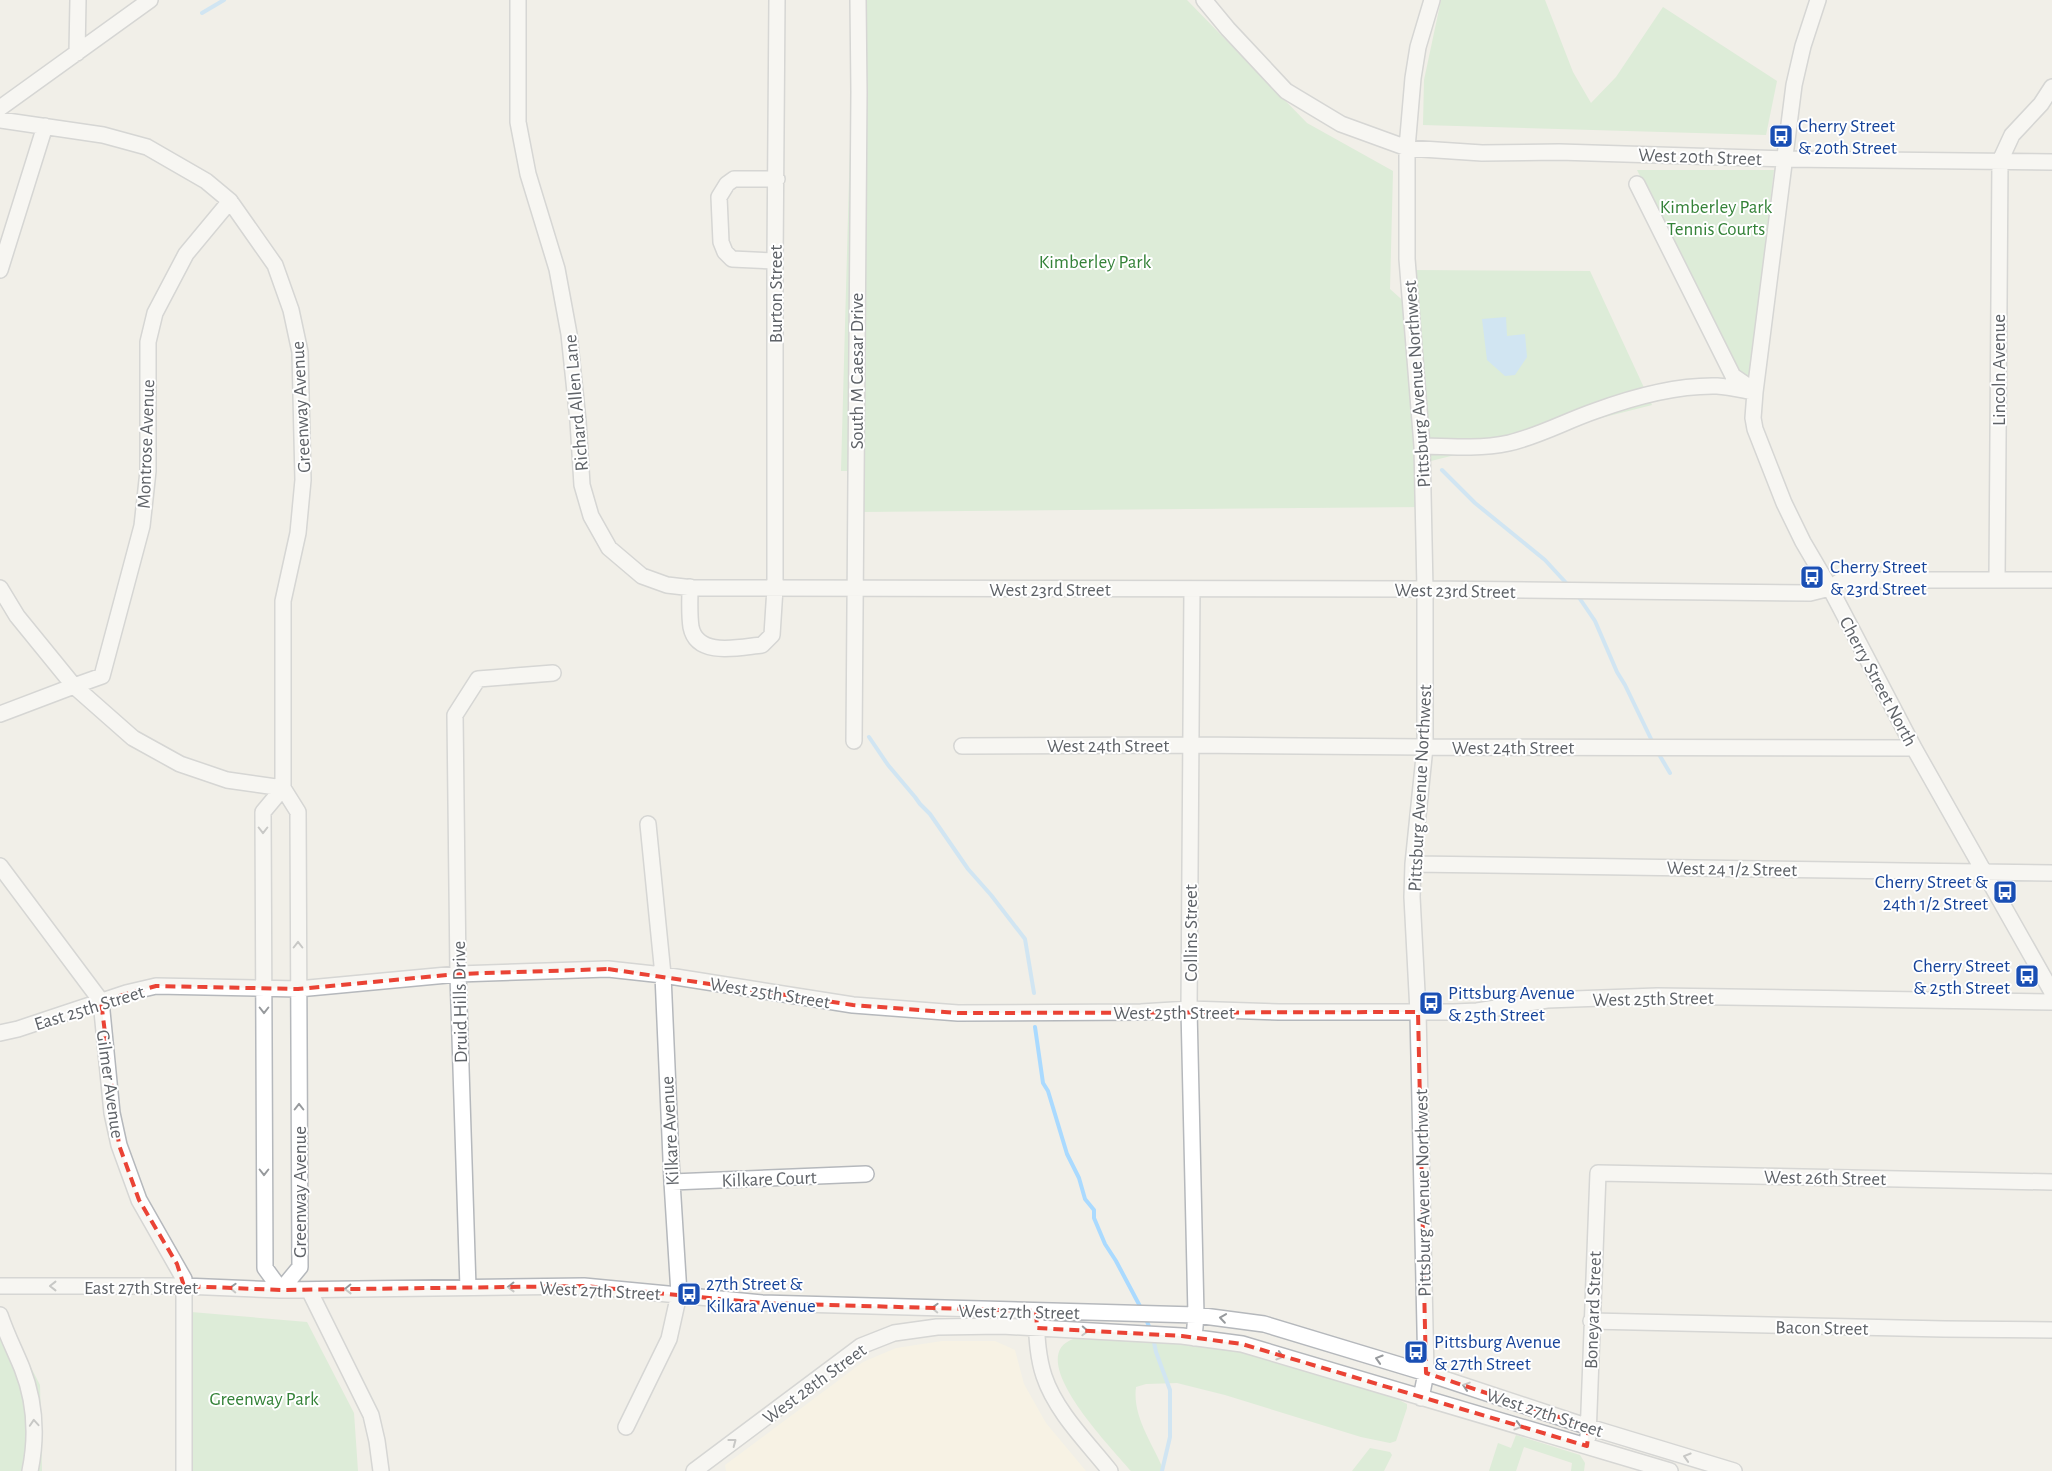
<svg xmlns="http://www.w3.org/2000/svg" width="2052" height="1471" viewBox="0 0 2052 1471" font-family="'Alegreya Sans',sans-serif">
  <style>
    .commercial { fill: #fef7e0 }
    .green { fill: #c5e8c5 }
    .water { fill: #aadaff }
    .lines { fill: none; stroke-linecap: round; stroke-linejoin: round }
    .stream { stroke: #aadaff; stroke-width: 4 }
    .minor-casing { stroke: #b5b8bc; stroke-width: 18 }
    .minor { stroke: #fff; stroke-width: 15 }
    .oneway { stroke: #979a9d }
    .marked { fill: none; stroke: #ea4335; stroke-width: 4; stroke-dasharray: 10 6; stroke-linejoin: round }
    .labels { text-anchor: middle; stroke-width: 4; stroke-linejoin: round; paint-order: stroke }
    .transit-label { font-size: 19px; fill: #164399; stroke: #fff; text-anchor: start }
    .street-label { font-size: 19px; fill: #5f6368; stroke: #fff }
    .park-label { font-size: 19px; fill: #348238; stroke: #fff }
  </style>
  <rect width="100%" height="100%" fill="#f1efe8"/>
  <path class="commercial" d="M942,1341H995L1015,1350L1024,1384L1046,1423L1086,1471H726L725,1465L863,1362L896,1348Z"/>
  <path class="green" d="M854,0H1187L1307,123L1393,171L1390,289L1409,306V270L1590,271L1652,405L1423,463V507L861,512V471H841Z
    M1441,0H1545L1573,72L1591,103L1616,77L1663,7L1777,81L1766,135L1423,125L1424,80Z
    M1637,170H1774L1749,381L1740,372Z
    M191,1312L307,1322L354,1413L358,1471H191Z
    M4,1315L40,1385L42,1471H0V1320Z
    M1073,1339L1161,1341L1237,1350L1387,1394L1407,1404V1408L1396,1441L1390,1443L1361,1437L1225,1395L1177,1383L1146,1384L1136,1387C1132,1417 1153,1444 1164,1471H1131C1114,1450 1022,1358 1073,1339Z
    M1516,1435L1580,1455L1585,1463L1584,1471H1571L1572,1463L1524,1447L1516,1471H1489L1498,1443L1511,1448Z
    M1370,1448L1390,1452L1392,1455L1384,1471H1352Z"/>
  <path class="water" d="M1506,317L1507,336L1525,334L1527,357L1515,375L1505,376L1487,360L1482,319Z"/>
  <g class="lines">
    <path class="stream" d="M202,13L224,0
      M1442,470L1475,503L1545,560L1568,585
      M1578,596L1595,621L1617,672L1625,685L1653,743
      M869,737L888,765L915,797L920,804L930,814L968,869L991,895L1025,939L1034,993
      M1657,751L1670,773
      M1035,1027L1043,1083L1048,1091L1067,1154L1079,1178L1085,1199L1094,1210V1218L1105,1244L1116,1261L1142,1310
      M1145,1317L1151,1331
      M1153,1338L1156,1352L1170,1390V1437L1162,1471"/>
    <g class="minor-casing">
      <path id="minor" d="M518,0V122L528,174L557,269L569,334L578,421L582,485L591,516L609,548L642,576L667,585L693,588L1425,589L1810,593L1830,588L1842,580H2052
        M1204,0L1228,29L1286,91L1341,124L1407,148L1482,153L1559,152L1785,159L2052,162
        M1818,0L1803,46L1794,85L1755,392L1753,418L1755,429L1784,503L1803,542L1830,588L1914,748L2052,992
        M77,53L78,0
        M0,108L150,0
        M0,120L103,135L147,147L206,181L230,201L275,265L291,310L300,352L303,480L298,533L283,601V788L298,812L300,1267L281,1290
        M1637,184L1733,376L1752,389
        M775,261L732,259L725,252L721,242L719,197L727,184L734,179H777
        M0,270L45,126
        M1422,446C1451,447 1481,449 1509,443C1539,436 1566,421 1595,411C1633,397 1676,385 1717,386C1730,387 1743,390 1755,392
        M1997,579L2000,161L2012,135L2041,104L2052,87
        M690,587C690,600 689,614 691,627C697,658 740,647 762,645L772,635L775,588V261L777,0
        M0,588L17,616L74,686L102,676L142,526L148,471V342L155,313L186,254L230,201
        M1192,589L1189,1009L1196,1315L1194,1338
        M0,714L74,686L133,738L180,764L227,780L283,788
        M854,741L859,92L858,0
        M962,746L1191,745L1425,747L1914,748
        M1413,864L2052,873
        M0,866L101,1001L112,1113L119,1145L139,1200L184,1279V1471
        M0,1033L18,1029L126,993L156,986L298,989L458,974L608,969L663,975L853,1005L958,1013L1141,1012L1189,1009L1279,1012H1454L1477,1011L1547,1000L1657,996L2052,1002
        M672,1182L866,1174
        M0,1286H184L281,1290L584,1286L762,1303L1196,1315L1264,1324L1426,1373L1589,1427L1734,1471
        M468,1288L458,974L455,715L478,679L553,673
        M281,1290L265,1268L263,812L283,788
        M309,1290L371,1415L377,1441L381,1471
        M0,1315C6,1333 15,1351 22,1368C35,1401 37,1437 30,1471
        M1036,1319C1037,1339 1038,1358 1044,1376C1056,1412 1087,1442 1110,1471
        M1591,1321L1944,1329L2052,1330
        M1421,1398L1426,1373L1418,1012L1412,897L1413,864L1425,747V589L1422,446L1407,259V148L1413,78L1418,47L1432,0
        M626,1427L669,1339L679,1294L672,1182L663,975L648,824
        M1588,1437L1598,1173L2052,1182
        M694,1471L861,1346L894,1333L937,1327L1002,1326L1182,1336L1242,1344L1670,1471"/>
    </g>
    <use href="#minor" class="minor"/>
  </g>
  <defs><path id="oneway-chevron" d="M-2-3.5L2.5 0L-2 3.5" fill="none" stroke-width="1.6" stroke-linecap="round" stroke-linejoin="round" transform="scale(1.25)"/></defs>
  <g class="oneway">
    <use href="#oneway-chevron" transform="translate(263 830) rotate(90)"/>
    <use href="#oneway-chevron" transform="translate(298 945) rotate(-90)"/>
    <use href="#oneway-chevron" transform="translate(264 1010) rotate(90)"/>
    <use href="#oneway-chevron" transform="translate(299 1107) rotate(-90)"/>
    <use href="#oneway-chevron" transform="translate(264 1172) rotate(90)"/>
    <use href="#oneway-chevron" transform="translate(53 1286) rotate(-180)"/>
    <use href="#oneway-chevron" transform="translate(511 1287) rotate(179)"/>
    <use href="#oneway-chevron" transform="translate(233 1288) rotate(-178)"/>
    <use href="#oneway-chevron" transform="translate(348 1289) rotate(179)"/>
    <use href="#oneway-chevron" transform="translate(935 1308) rotate(-178)"/>
    <use href="#oneway-chevron" transform="translate(1223 1318) rotate(-172)"/>
    <use href="#oneway-chevron" transform="translate(1085 1331) rotate(3)"/>
    <use href="#oneway-chevron" transform="translate(1280 1356) rotate(17)"/>
    <use href="#oneway-chevron" transform="translate(1379 1359) rotate(-163)"/>
    <use href="#oneway-chevron" transform="translate(1466 1386) rotate(-162)"/>
    <use href="#oneway-chevron" transform="translate(34 1423) rotate(-94)"/>
    <use href="#oneway-chevron" transform="translate(1518 1426) rotate(16)"/>
    <use href="#oneway-chevron" transform="translate(733 1442) rotate(-37)"/>
    <use href="#oneway-chevron" transform="translate(1687 1457) rotate(-163)"/>
  </g>
  <path d="M0 0H2052V1471H0ZM608,969L853,1005L958,1013L1418,1012L1426,1373L1589,1427L1587,1446L1242,1344L1182,1336L1037,1328L1036,1311L762,1303L584,1286L281,1290L184,1286L177,1264L139,1200L119,1145L101,1001L156,986L298,989L458,974Z" fill="#f1efe8" fill-opacity=".55" fill-rule="evenodd"/>
  <path class="marked" d="M608,969L853,1005L958,1013L1418,1012L1426,1373L1589,1427L1587,1446L1242,1344L1182,1336L1037,1328L1036,1311L762,1303L584,1286L281,1290L184,1286L177,1264L139,1200L119,1145L101,1001L156,986L298,989L458,974Z"/>
  <defs>
    <g id="bus-square" transform="scale(1.25)"><rect x="-9" y="-9" width="18" height="18" rx="4" fill="#1a4fb4" stroke="#fff"/><path d="M-5-6H5V4H4V6H2V4H-2V6H-4V4H-5ZM-3.5-4V0h7V-4ZM-3.5 1.2v1.5H-2V1.2ZM2 1.2v1.5H3.5V1.2Z" fill="#fff"/></g>
  </defs>
  <g fill-rule="evenodd">
    <use href="#bus-square" x="1781" y="136"/>
    <use href="#bus-square" x="1812" y="577"/>
    <use href="#bus-square" x="2005" y="892"/>
    <use href="#bus-square" x="2027" y="976"/>
    <use href="#bus-square" x="1431" y="1003"/>
    <use href="#bus-square" x="689" y="1294"/>
    <use href="#bus-square" x="1416" y="1352"/>
  </g>
  <g class="labels">
    <g class="transit-label">
      <text x="1798" y="132">Cherry Street<tspan x="1798" dy="22">&amp; 20th Street</tspan></text>
      <text x="1830" y="573">Cherry Street<tspan x="1830" dy="22">&amp; 23rd Street</tspan></text>
      <text x="1988" y="888" text-anchor="end">Cherry Street &amp;<tspan x="1988" dy="22">24th 1/2 Street</tspan></text>
      <text x="2010" y="972" text-anchor="end">Cherry Street<tspan x="2010" dy="22">&amp; 25th Street</tspan></text>
      <text x="1448" y="999">Pittsburg Avenue<tspan x="1448" dy="22">&amp; 25th Street</tspan></text>
      <text x="706" y="1290">27th Street &amp;<tspan x="706" dy="22">Kilkara Avenue</tspan></text>
      <text x="1434" y="1348">Pittsburg Avenue<tspan x="1434" dy="22">&amp; 27th Street</tspan></text>
    </g>
    <g class="street-label">
      <text transform="translate(1700 156) rotate(2)" y="7">West 20th Street</text>
      <text transform="translate(775 294) rotate(-90)" y="7">Burton Street</text>
      <text transform="translate(1998 370) rotate(-90)" y="7">Lincoln Avenue</text>
      <text transform="translate(856 371) rotate(-90)" y="7">South M Caesar Drive</text>
      <text transform="translate(1416 384) rotate(-94)" y="7">Pittsburg Avenue Northwest</text>
      <text transform="translate(575 403) rotate(-95)" y="7">Richard Allen Lane</text>
      <text transform="translate(300 407) rotate(-93)" y="7">Greenway Avenue</text>
      <text transform="translate(145 444) rotate(-88)" y="7">Montrose Avenue</text>
      <text x="1050" y="596">West 23rd Street</text>
      <text transform="translate(1455 590) rotate(1)" y="7">West 23rd Street</text>
      <text transform="translate(1879 681) rotate(62)" y="7">Cherry Street North</text>
      <text x="1108" y="752">West 24th Street</text>
      <text x="1513" y="754">West 24th Street</text>
      <text transform="translate(1419 788) rotate(-87)" y="7">Pittsburg Avenue Northwest</text>
      <text transform="translate(1732 868) rotate(1)" y="7">West 24 1/2 Street</text>
      <text transform="translate(1190 933) rotate(-90)" y="7">Collins Street</text>
      <text transform="translate(770 992) rotate(9)" y="7">West 25th Street</text>
      <text transform="translate(1653 998) rotate(-1)" y="7">West 25th Street</text>
      <text transform="translate(459 1002) rotate(-91)" y="7">Druid Hills Drive</text>
      <text transform="translate(89 1007) rotate(-17)" y="7">East 25th Street</text>
      <text x="1174" y="1019">West 25th Street</text>
      <text transform="translate(111 1084) rotate(82)" y="7">Gilmer Avenue</text>
      <text transform="translate(669 1131) rotate(-93)" y="7">Kilkare Avenue</text>
      <text transform="translate(1825 1177) rotate(1)" y="7">West 26th Street</text>
      <text transform="translate(769 1178) rotate(-2)" y="7">Kilkare Court</text>
      <text transform="translate(299 1192) rotate(-90)" y="7">Greenway Avenue</text>
      <text transform="translate(1422 1193) rotate(-91)" y="7">Pittsburg Avenue Northwest</text>
      <text x="141" y="1294">East 27th Street</text>
      <text transform="translate(600 1290) rotate(3)" y="7">West 27th Street</text>
      <text transform="translate(1592 1310) rotate(-88)" y="7">Boneyard Street</text>
      <text transform="translate(1019 1311) rotate(1)" y="7">West 27th Street</text>
      <text transform="translate(1822 1327) rotate(1)" y="7">Bacon Street</text>
      <text transform="translate(814 1383) rotate(-36)" y="7">West 28th Street</text>
      <text transform="translate(1545 1412) rotate(18)" y="7">West 27th Street</text>
    </g>
    <g class="park-label">
      <text x="1716" y="213">Kimberley Park<tspan x="1716" dy="22">Tennis Courts</tspan></text>
      <text x="1095" y="268">Kimberley Park</text>
      <text x="264" y="1405">Greenway Park</text>
    </g>
  </g>
</svg>
